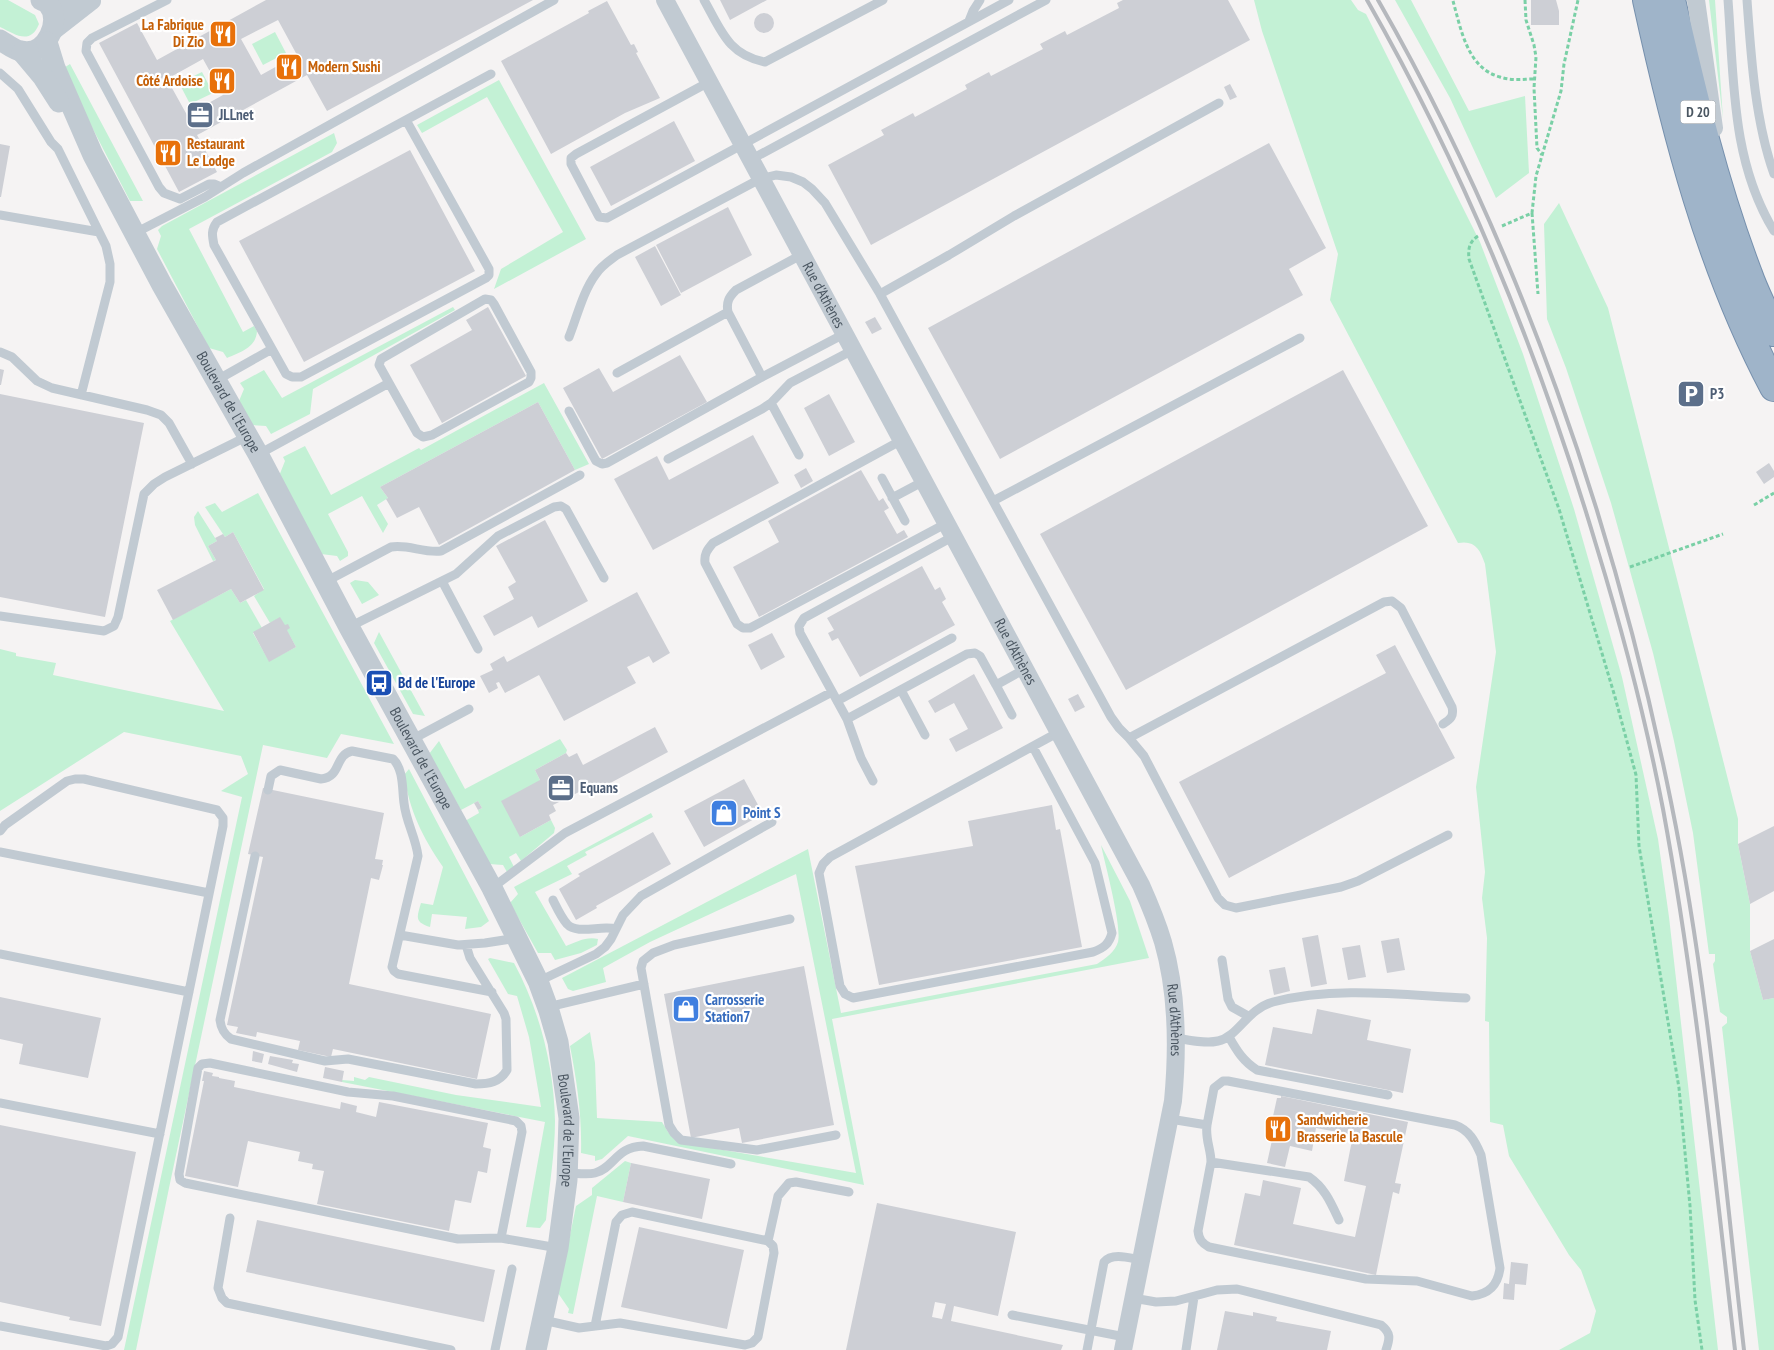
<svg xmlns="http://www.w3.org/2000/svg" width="1774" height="1350" viewBox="0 0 1774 1350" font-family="'PT Sans Narrow',sans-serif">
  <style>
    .green { fill: #c3f1d5 }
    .building { fill: #cdcfd5; fill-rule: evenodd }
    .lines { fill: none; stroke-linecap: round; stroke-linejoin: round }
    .trunk-casing { stroke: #7690ad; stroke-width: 30 }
    .path { stroke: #7ad0a6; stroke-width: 3; stroke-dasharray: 4 2.5; stroke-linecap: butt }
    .service { stroke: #c1cad2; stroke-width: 9 }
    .minor { stroke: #c1cad2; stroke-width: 18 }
    .tertiary { stroke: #c1cad2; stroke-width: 21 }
    .trunk { stroke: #9fb4c9; stroke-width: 28 }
    .rail { stroke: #b5b8bd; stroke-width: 4 }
    .labels { text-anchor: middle; stroke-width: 4.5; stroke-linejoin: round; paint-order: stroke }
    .shield { fill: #fff; stroke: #808990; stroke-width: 1 }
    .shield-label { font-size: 14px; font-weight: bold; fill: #4a5661 }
    .food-label { font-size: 15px; font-weight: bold; fill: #c56008; stroke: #fff; text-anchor: start }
    .service-label { font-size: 15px; font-weight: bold; fill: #4e5e75; stroke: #fff; text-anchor: start }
    .street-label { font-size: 15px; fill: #4a5661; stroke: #fff }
    .transit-label { font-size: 15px; font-weight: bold; fill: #164399; stroke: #fff; text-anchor: start }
    .shop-label { font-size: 15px; font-weight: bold; fill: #366cbe; stroke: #fff; text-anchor: start }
  </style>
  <rect width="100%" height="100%" fill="#f5f3f3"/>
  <path class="green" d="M0,0H8L35,15L39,24C30,46 15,34 0,27Z
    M1254,0H1351L1358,10L1366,14L1480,242L1523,354L1574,509L1622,677L1658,839L1669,917L1718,1350H1559L1590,1333L1596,1311L1581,1270L1569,1255L1509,1156L1503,1125L1490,1122L1489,1022L1485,1021L1487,938L1482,898L1485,872L1476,787L1496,652L1485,564C1480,549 1475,540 1458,543L1330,300L1338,254L1262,31Z
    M1395,0H1411L1469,111L1525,96L1529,173L1496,198L1450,98Z
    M1709,0H1715L1723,119Z
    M275,32L286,53L263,65L252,44Z
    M70,64L143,201H130L62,69Z
    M202,72L213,93L190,104L179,83Z
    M499,80L586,239L494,289L501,269L563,232L487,97L422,133L417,125Z
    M334,133L337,143L332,152L189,229L243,332L254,326L257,331C256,348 240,352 227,358L223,352L209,348L157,249L161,236L158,230L162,226Z
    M1559,203L1608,308L1738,819V844L1750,904V951L1763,1000L1774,998V1350H1759L1722,1027L1727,1023V1017L1720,1012L1713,964L1715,961V954H1709L1693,833L1674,741L1653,653L1611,503L1566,368L1547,319L1544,224Z
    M453,307L455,310L313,389L310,414L271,434L266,426L252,425L239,401L244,389L240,383L264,370L282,398Z
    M544,383L589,464L575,470L538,402L380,487L388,498L377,505L388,524L383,533L362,496L328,514L348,552V556L340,561L337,556L321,554L279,476L285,461L283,457L305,446L331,495L419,448L421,450Z
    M258,493L394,744L341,734L327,758L263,745L169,1188L136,1350H124L242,797L221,791L248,774L241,756L124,732L0,811V649L16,653V656L56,663L53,675L224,711L170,621L231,589L240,603L246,600L262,628L253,633L269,661L296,647L280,618L270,623L254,596L264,589L233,532L225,537L205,507L215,503L222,512Z
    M198,511L217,541L208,546L216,560L213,561L195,525L194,517Z
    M355,580L368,582L379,595L362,604L350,583Z
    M379,632L425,716L413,714L374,643Z
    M560,739L567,750L566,753L535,770L540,780L520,837L551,820L555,828L554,833L521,861L516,853L509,857L514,867L507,872L503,865L489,864L465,821L479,813L478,810L482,808L478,801L461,810L429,754L439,741L465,789Z
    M409,769L489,921L481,927L465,929L467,917L432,914L430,927C414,922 417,917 421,903L433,905L443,867C422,836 410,812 404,775Z
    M651,813L653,817L585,852L587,855L567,866L572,874L535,892L566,946C576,942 587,936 598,939L597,945L581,953L555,960L551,953H538L510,903L518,894L514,887Z
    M1101,845L1130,901L1149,958L832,1019L864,1185L628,1136L602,1159L595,1161V1156L581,1153C582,1116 577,1082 570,1046L590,1032L595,1063L597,1118L662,1122C671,1137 675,1145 695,1145L856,1173L796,874L650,942L603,968L606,982L573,991L568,989L562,978L808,849L841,1013L1097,964C1106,958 1115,952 1118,942C1122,926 1105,864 1101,845Z
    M490,958L514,963C540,1011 554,1067 555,1121C555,1153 549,1188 546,1220L540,1228L526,1227L545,1122L342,1082V1080L354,1081V1077L365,1080L369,1077L456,1095L541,1107L529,1037L517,996L508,994L488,959Z
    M625,1161L631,1163L623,1202L597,1196L573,1314L568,1313L569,1309L558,1293L576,1206L592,1195V1188Z"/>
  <path class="building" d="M266,0H533L327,111L307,75L201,133L197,135L217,172L179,192L99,43L137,23L157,60ZM278,20L297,55L261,75L241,39ZM203,59L223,95L187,115L167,79Z
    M720,0H767L730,20Z
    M1123,0H1228L1250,40L871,245L828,165L884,135L881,130L913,113L915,117L967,89L965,85L989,72L991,76L1043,49L1040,44L1065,31L1067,35L1119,8L1117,3Z
    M1531,0H1556L1559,11V25H1531Z
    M607,1L631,45L634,44L638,52L636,53L660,98L625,113L551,154L501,61L589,13L588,11Z
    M754 23a10 10 0 1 1 20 0a10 10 0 1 1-20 0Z
    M1230,84L1237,97L1230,100L1224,87Z
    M674,121L695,161L611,206L590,167Z
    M1269,143L1326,248L1289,269L1303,295L1000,459L928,328Z
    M0,144L10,146L1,197H0Z
    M410,150L475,271L304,362L239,241Z
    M728,207L752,255L681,293L656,245Z
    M655,246L681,295L661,306L635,257Z
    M488,307L526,376L442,423L410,365L472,330L466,320Z
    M875,317L882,329L872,334L865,322Z
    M680,355L707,402L602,459L563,388L599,368L613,392Z
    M0,369L4,370L1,385H0Z
    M1343,370L1428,526L1126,690L1040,534Z
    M0,394L144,423L105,617L0,597Z
    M829,394L855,442L829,456L804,408Z
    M538,402L575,470L439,545L419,507L397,518L386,499L388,498L380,487Z
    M753,435L779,483L653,550L614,479L657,456L669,480Z
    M1769,463L1774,471V477L1764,484L1756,472Z
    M806,468L813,481L801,488L794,475Z
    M861,470L879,501L883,498L889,508L884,511L897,534L904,530L908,537L759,617L733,567L779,542L768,521Z
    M545,520L588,601L538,628L532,616L494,636L483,616L514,599L508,587L516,582L496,546Z
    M233,532L264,590L240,603L231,589L173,620L157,590L216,560L208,546L217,541L215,538L223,534L225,537Z
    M922,566L935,590L940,587L946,599L942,602L955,625L860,677L838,638L832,641L828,633L834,630L827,618Z
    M637,592L670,653L653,663L649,656L627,667L636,683L564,721L539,675L505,693L499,682L496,683L498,688L489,693L480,676L493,670L490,664L504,656L507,662Z
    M280,617L285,625L288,624L290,628L287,630L296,647L269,662L253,632Z
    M772,633L785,657L761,670L748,645Z
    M1395,645L1455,758L1229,878L1179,782L1386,673L1376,655Z
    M974,674L1003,728L956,752L949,739L968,729L954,703L935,713L928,701Z
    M1078,694L1085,707L1075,712L1068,699Z
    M655,727L668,752L588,795L585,789L553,805L556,811L549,815L551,820L520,837L501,801L540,780L535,770L566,753L569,757L577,753L583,765Z
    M744,779L763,814L704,847L684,811Z
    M263,788L384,813L375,859L383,860L382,865H383L379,880L371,878L349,984L491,1014L477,1079L333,1049L331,1057L298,1050L300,1041L257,1032L256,1037L236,1033L238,1027L227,1025L263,857L248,854Z
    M478,801L482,808L478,810L474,803Z
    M1052,805L1056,830L1060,829L1082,947L879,985L855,866L973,846L968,821Z
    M1774,826V891L1750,904L1738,844Z
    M653,832L671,864L596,906L597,908L576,920L559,889L580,876L578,874Z
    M1318,935L1327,984L1311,987L1302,938Z
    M1399,938L1405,970L1387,973L1381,941Z
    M1774,939V998L1763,1000L1750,951Z
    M1360,945L1366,977L1348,980L1342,948Z
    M804,966L834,1125L742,1143L739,1128L691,1138L664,994Z
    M1285,967L1290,991L1274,995L1269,970Z
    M0,997L101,1018L88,1078L19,1064L23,1044L0,1039Z
    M1317,1009L1371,1020L1367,1040L1411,1049L1403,1093L1265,1065L1273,1027L1312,1034Z
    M253,1051L264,1054L262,1063L252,1061Z
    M270,1056L293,1060L292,1063L299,1064L297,1072L268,1064Z
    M325,1067L344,1071L342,1082L323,1078Z
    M204,1071L213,1073L212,1076L219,1077V1078L235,1081L234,1087L340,1109L341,1102L357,1106L356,1112L376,1117L379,1102L488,1123L483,1147L491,1149L487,1173L478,1171L471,1203L455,1200L449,1231L317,1204L324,1171L312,1169L313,1164L298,1161L300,1152L248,1141L238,1187L185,1176L204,1081H202Z
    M1281,1096L1408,1122L1395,1183L1401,1184L1399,1194L1393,1192L1376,1275L1234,1245L1245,1193L1260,1196L1263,1180L1301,1188L1293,1224L1355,1237L1366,1186L1344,1181L1353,1135L1316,1128L1312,1151L1290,1146L1285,1167L1267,1163L1274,1131L1270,1130L1277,1098H1281Z
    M0,1125L136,1152L101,1326L69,1320L70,1317L0,1302Z
    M631,1163L710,1179L702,1219L623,1202Z
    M877,1203L1016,1232L998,1316L954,1306L951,1321L1063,1345L1061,1350H846ZM935,1302L946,1304L942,1319L932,1317Z
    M257,1220L495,1270L484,1322L246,1272Z
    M639,1227L744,1250L727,1329L621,1307Z
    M1511,1262L1528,1264L1526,1285L1515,1284L1514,1300L1503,1299L1504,1283L1509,1284Z
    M1225,1311L1253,1316V1312L1277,1317L1276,1321L1331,1331L1327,1350H1217Z"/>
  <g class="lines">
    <g class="trunk-casing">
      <path id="trunk" d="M1647,0C1676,133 1710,266 1774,387
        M1671,0C1692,92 1714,185 1748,274C1755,294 1765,313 1774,332"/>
    </g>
    <path class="path" d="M1525,0L1526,20L1534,45L1536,57L1534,88L1537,148L1542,155
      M1453,1C1461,29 1467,68 1500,77C1511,81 1523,79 1535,79
      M1532,213L1538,294
      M1502,226L1532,213L1536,176L1561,91L1564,64L1578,0
      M1478,236C1469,242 1468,249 1469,259L1559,509L1615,697L1636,775L1639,846L1679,1088L1690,1206L1695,1300L1702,1350
      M1754,505L1774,493
      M1630,567L1723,534"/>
    <path class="service" d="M167,0L92,38L87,43L86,51L159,187L164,193L180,199L209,184H214L221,187
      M704,0C721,30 728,55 765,62L883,0
      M1728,0C1734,78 1731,161 1774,231
      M1747,0C1751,56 1755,121 1774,174
      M969,21L973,11L980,0
      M0,73L18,89L51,142L58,149L106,246L110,264V282L81,395
      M709,82L576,154L571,158V164L599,217L607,218L1009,0
      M406,120L489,269V275L486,278L301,377H292L286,374L214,245C212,235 211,230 217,222L491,74
      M750,160L1046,0
      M0,215L99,232
      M135,233L205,197L243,173L554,0
      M801,255L736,290C729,297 726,302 728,312L762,377L844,334
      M880,294L1111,717L1119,728L1129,738L1384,602L1392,601L1401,608L1452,707C1454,716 1451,719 1443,724
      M569,337C577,317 583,291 596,274C601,266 609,261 617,255L760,179L776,175L791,177L803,182L812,189L825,203L880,294L949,255L1014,216L1219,103
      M0,352L12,357L37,381L52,388L147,410L161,415L169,423L192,464
      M617,373L728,312
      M217,380L272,349
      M771,403L799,455
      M569,411L596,461L602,464L607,463L762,377
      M902,440L713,543C707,550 704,554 705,563L737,624L743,628H750L947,523
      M259,454L389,383L417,433L423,437L432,435L529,382L531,378V372L494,304L491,300L485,299L381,359L379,365L389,383
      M668,459L762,409L771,403L790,383L853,350
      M882,478L905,521
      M892,498L924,481
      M993,501L1300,338
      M442,581L478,649
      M325,582L391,547C408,544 423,553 441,551L580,475
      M0,616L104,631L114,626L118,617L144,494L154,484L165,477L248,436
      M349,627L456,574L498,536L554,507L561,506L566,509L604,578
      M996,685L1012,715
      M901,690L925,735
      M837,701L952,638
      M847,719L967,654L975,653L980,656L996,685L1025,669
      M1129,738L1144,756L1218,898L1225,905L1236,908L1341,887L1358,881L1448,835
      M411,740L469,709
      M1033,747L1095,863L1112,933C1109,944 1104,948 1093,952L853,998L845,994L840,986L819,873L823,864L830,857L1059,732
      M873,781L861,758L847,719L800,633L799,626L804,618L954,536
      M268,790L271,776L280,770L321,779C342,777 334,755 352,751L393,759C404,770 402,789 404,803C406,822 416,838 418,856L392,967L394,971L398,974L492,992
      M0,831L5,825L67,781L75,779H84L217,810L223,818V826L118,1337L112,1344L106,1346L0,1326
      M0,852L209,893
      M255,856L220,1020C221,1029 224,1034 231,1039L325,1061L348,1059L476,1084C489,1084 500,1082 507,1070L506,1019L504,1013L470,958L466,945
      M492,888L565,833L832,692
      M553,900C557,908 561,917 567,924C577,935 601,925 616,929
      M790,919L674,945L653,953L643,961L641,968L669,1125L674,1133L681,1140L757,1150L836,1135
      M400,935L458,945L485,943L517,938
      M0,954L189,992
      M1222,960L1228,999L1232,1007L1248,1016
      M539,981L596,954L605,947L611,939L623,915L641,896L772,822
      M548,1007L644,984
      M1229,1037C1237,1051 1243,1061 1257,1070L1388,1095
      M1176,1038C1189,1040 1205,1044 1218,1041C1238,1037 1247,1009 1273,1002C1335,986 1403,995 1466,998
      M0,1103L160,1134
      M1170,1119L1207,1125L1214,1088L1223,1081H1228L1455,1125C1469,1130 1475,1141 1481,1155L1500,1268C1498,1285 1489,1294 1472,1296L1417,1281L1366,1279L1209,1247C1202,1243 1199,1240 1198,1231L1211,1162C1211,1149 1205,1139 1207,1125
      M1211,1162L1309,1177C1325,1188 1331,1203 1339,1220
      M567,1173C576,1173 587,1175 595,1173C614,1168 616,1147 643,1146L731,1164
      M230,1218L218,1288L222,1298L227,1303L451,1350
      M501,1238L522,1132L521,1126L516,1121L393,1096L348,1092L210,1063L202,1064L198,1068L179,1174L180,1180L185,1183L458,1239L501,1238L558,1248
      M768,1241L778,1196L789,1183L796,1182L849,1192
      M1133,1298L1156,1302L1176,1301L1217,1290L1237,1289L1381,1325C1391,1333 1390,1338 1386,1350
      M1012,1315L1125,1337
      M543,1320L579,1328L620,1323L745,1345L752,1343L758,1337L774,1253L773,1246L768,1241L632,1212L622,1215L616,1222L595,1326
      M495,1350L512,1269
      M1087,1350L1104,1262C1112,1252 1130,1258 1141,1260
      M1186,1350L1194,1297"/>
    <g class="minor">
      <path id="s1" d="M665,0L1141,885C1149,903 1157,922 1163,942C1178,994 1178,1048 1173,1101L1123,1350"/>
      <path d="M1696,0L1714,128"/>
      <path d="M48,4L67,6L92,1L51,33"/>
    </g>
    <g class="tertiary">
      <path d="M0,40C7,44 14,50 21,51C46,57 63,20 48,4C47,2 44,1 41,0"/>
      <path id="s2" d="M47,42L55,68L93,155L162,285L258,454L349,627L492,888L538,981L549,1011L558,1042L569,1118L567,1180L558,1248L536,1350"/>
      <path d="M22,52L43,77L59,102"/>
    </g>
    <use href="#trunk" class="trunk"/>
    <path class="rail" d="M1367,0C1466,173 1540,357 1597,548C1623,633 1646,721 1663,809C1696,988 1714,1169 1735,1350
      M1378,0C1519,246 1615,524 1671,802C1708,983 1723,1167 1744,1350"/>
  </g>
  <defs>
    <g id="restaurant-square" transform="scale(1.4375)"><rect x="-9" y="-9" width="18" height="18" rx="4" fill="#e8710a" stroke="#fff"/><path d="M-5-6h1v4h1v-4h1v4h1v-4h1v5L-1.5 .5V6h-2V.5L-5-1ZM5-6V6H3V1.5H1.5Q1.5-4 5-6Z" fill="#fff"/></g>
    <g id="office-square" transform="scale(1.4375)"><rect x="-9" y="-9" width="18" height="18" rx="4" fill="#5c6f8a" stroke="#fff"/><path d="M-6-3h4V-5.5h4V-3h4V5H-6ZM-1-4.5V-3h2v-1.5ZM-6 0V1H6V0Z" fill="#fff"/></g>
    <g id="parking-square" transform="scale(1.4375)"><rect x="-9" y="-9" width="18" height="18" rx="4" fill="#5c6f8a" stroke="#fff"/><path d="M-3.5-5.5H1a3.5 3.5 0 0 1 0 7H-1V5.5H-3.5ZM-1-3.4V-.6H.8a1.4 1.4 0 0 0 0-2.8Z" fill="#fff"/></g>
    <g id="bus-square" transform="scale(1.4375)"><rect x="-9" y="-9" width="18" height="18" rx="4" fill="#1a4fb4" stroke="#fff"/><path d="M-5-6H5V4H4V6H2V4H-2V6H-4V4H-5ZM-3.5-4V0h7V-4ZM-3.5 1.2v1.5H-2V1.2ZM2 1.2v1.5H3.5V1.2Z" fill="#fff"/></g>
    <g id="shop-square" transform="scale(1.4375)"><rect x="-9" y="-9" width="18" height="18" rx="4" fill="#3f7fe0" stroke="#fff"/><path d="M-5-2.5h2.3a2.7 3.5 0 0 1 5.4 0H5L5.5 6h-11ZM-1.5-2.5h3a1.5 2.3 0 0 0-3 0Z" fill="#fff"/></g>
  </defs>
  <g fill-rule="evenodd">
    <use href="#restaurant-square" x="223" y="34"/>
    <use href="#restaurant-square" x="289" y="67"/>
    <use href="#restaurant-square" x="222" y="81"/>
    <use href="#office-square" x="200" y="115"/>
    <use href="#restaurant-square" x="168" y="153"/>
    <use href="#parking-square" x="1691" y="394"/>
    <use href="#bus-square" x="379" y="683"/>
    <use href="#office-square" x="561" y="788"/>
    <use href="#shop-square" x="724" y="813"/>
    <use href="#shop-square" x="686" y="1009"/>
    <use href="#restaurant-square" x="1278" y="1129"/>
  </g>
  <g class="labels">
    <rect class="shield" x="1680.5" y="100.5" width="35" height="23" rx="4"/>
    <g class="shield-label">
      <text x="1698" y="117">D 20</text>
    </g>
    <g class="food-label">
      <text x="204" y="30" text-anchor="end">La Fabrique<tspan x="204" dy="17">Di Zio</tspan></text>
      <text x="308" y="72">Modern Sushi</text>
      <text x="203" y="86" text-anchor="end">Côté Ardoise</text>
      <text x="187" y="149">Restaurant<tspan x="187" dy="17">Le Lodge</tspan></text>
      <text x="1297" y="1125">Sandwicherie<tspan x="1297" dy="17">Brasserie la Bascule</tspan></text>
    </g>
    <g class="service-label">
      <text x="219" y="120">JLLnet</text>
      <text x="1710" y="399">P3</text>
      <text x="580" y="793">Equans</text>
    </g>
    <g class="street-label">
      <text dy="5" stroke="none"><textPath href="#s1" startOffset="335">Rue d'Athènes</textPath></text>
      <text dy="5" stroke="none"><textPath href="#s2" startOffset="404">Boulevard de l'Europe</textPath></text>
      <text dy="5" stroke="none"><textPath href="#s1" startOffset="740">Rue d'Athènes</textPath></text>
      <text dy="5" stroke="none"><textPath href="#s2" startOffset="809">Boulevard de l'Europe</textPath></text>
      <text dy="5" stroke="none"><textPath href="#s1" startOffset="1145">Rue d'Athènes</textPath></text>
      <text dy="5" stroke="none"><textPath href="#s2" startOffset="1214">Boulevard de l'Europe</textPath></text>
    </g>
    <g class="transit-label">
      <text x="398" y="688">Bd de l'Europe</text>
    </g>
    <g class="shop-label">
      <text x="743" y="818">Point S</text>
      <text x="705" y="1005">Carrosserie<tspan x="705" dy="17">Station7</tspan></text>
    </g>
  </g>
</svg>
